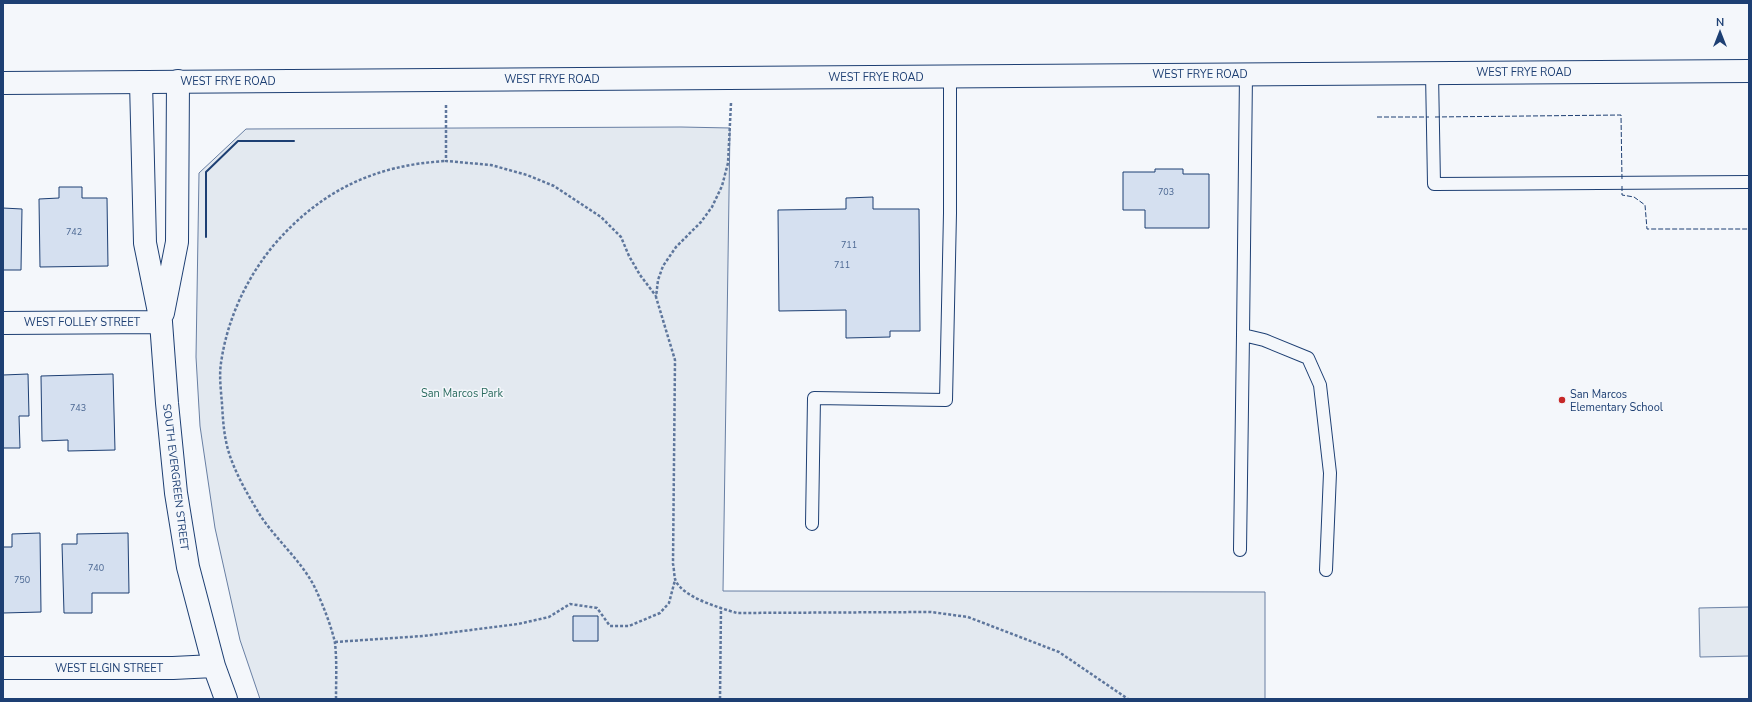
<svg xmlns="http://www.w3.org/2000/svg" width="1752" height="702" viewBox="0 0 1752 702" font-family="'Nunito Sans',sans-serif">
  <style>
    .green { fill: #e3e9f0; stroke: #687fa3 }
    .building { fill: #d5e0f0; stroke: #1d3f73 }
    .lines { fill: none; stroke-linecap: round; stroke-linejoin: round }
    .lane-casing { stroke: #1d3f73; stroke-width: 14 }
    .street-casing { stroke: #1d3f73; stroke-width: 24 }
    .secondary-casing { stroke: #1d3f73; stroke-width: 24 }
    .path { stroke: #5e769c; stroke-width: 2.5; stroke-dasharray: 3 2; stroke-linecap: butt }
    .lane { stroke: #f4f7fb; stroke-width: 12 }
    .street { stroke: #f4f7fb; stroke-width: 22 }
    .secondary { stroke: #f4f7fb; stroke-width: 22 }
    .fence { stroke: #1d3f73; stroke-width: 1; stroke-dasharray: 5 2; stroke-linecap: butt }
    .wall { stroke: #1d3f73; stroke-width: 2 }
    .poi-dot { fill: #c62828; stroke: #f4f7fb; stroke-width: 1.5 }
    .labels { text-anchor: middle; stroke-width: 3; stroke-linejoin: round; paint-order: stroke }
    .number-label { font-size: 9px; fill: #4b6792 }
    .street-label { font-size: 11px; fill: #1d3f73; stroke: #f4f7fb }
    .park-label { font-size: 11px; fill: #2c6c60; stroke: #f4f7fb }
    .poi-label { font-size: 11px; fill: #1d3f73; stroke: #f4f7fb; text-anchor: start }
  </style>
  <rect width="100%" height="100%" fill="#f4f7fb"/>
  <path class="green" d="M681,127L730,128L723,591L1265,592V699H260L240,640L215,528L200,426L196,357L199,173L246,129Z
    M1749,607V656L1700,657L1699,608Z"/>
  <path class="building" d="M1155,169H1183V174H1209V228H1145V210H1123V172H1155Z
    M59,187H82V198H107L108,266L40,267L39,199L59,198Z
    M873,197V209H919L920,331H890V337L846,338V310L779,311L778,210L846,209V198Z
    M3,208L22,209L21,270H3Z
    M28,374L29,416H19L20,448H3V375Z
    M113,374L115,450L68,451V440L42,441L41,376Z
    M40,533L41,612L3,613V547H12V534Z
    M128,533L129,593H92V613H64L62,544H77V534Z
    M573,616H598V641H573Z"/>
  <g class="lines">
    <g class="lane-casing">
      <path id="lane" d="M1432,73L1434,184L1749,182
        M1246,74L1243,335L1264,340L1308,358L1320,385L1330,473L1326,570
        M812,524L814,398L946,400L950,213V76
        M1240,550L1243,335"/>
    </g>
    <g class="street-casing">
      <path id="street" d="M141,82L145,243L161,322L167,403L176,493L188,567L214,666L226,699
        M163,313L177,242L178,81
        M3,323L161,322
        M3,668H173L214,666"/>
    </g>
    <g class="secondary-casing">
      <path id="secondary" d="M3,83L1749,71"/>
    </g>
    <path class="path" d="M731,103L728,163L722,186L712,207L701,222L676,247L663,266L658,280L656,297L675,360L673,564C674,568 674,574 675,579C681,597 720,608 737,613L931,612L968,617L1059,652L1128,699
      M446,105V161L491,165L527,175L554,186L601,217L621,237L629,256L640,275L656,296
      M335,642L423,636L518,624L549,617L570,604L597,608L610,626H629L660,613L669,603L675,580
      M336,699C336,681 337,661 335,643C332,628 323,605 316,590C303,562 277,541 260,515C248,495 236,475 229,453C224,437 223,421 222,404C221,391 219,376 221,363C227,320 246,279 273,246C320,191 374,165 446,161
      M720,699L721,608"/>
    <use href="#lane" class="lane"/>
    <use href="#street" class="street"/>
    <use href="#secondary" class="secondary"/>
    <path class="fence" d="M1377,117H1429
      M1435,117L1621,115L1622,180
      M1622,186V195L1634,197L1645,205L1647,229H1749"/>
    <path class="wall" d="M206,237V172L238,141H294"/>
  </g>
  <circle class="poi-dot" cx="1562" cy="400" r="4"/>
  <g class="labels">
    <g class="number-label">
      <text x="1166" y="195">703</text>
      <text x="74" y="235">742</text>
      <text x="849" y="248">711</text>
      <text x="842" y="268">711</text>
      <text x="78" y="411">743</text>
      <text x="96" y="571">740</text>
      <text x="22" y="583">750</text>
    </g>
    <g class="street-label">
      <text x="1524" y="76">WEST FRYE ROAD</text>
      <text x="1200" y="78">WEST FRYE ROAD</text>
      <text x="876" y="81">WEST FRYE ROAD</text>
      <text x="552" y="83">WEST FRYE ROAD</text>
      <text x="228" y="85">WEST FRYE ROAD</text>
      <text x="82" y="326">WEST FOLLEY STREET</text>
      <text transform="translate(176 477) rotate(83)" y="4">SOUTH EVERGREEN STREET</text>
      <text x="109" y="672">WEST ELGIN STREET</text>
    </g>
    <g class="park-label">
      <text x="462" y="397">San Marcos Park</text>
    </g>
    <g class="poi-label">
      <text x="1570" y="398">San Marcos<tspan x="1570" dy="13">Elementary School</tspan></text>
    </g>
  </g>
  <rect width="1752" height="702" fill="none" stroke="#1d3f73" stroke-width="8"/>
  <g transform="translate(1720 32)" stroke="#f4f7fb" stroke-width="3" paint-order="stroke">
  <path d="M0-3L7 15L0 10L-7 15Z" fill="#1d3f73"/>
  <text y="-6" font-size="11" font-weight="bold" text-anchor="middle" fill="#1d3f73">N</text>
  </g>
</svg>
